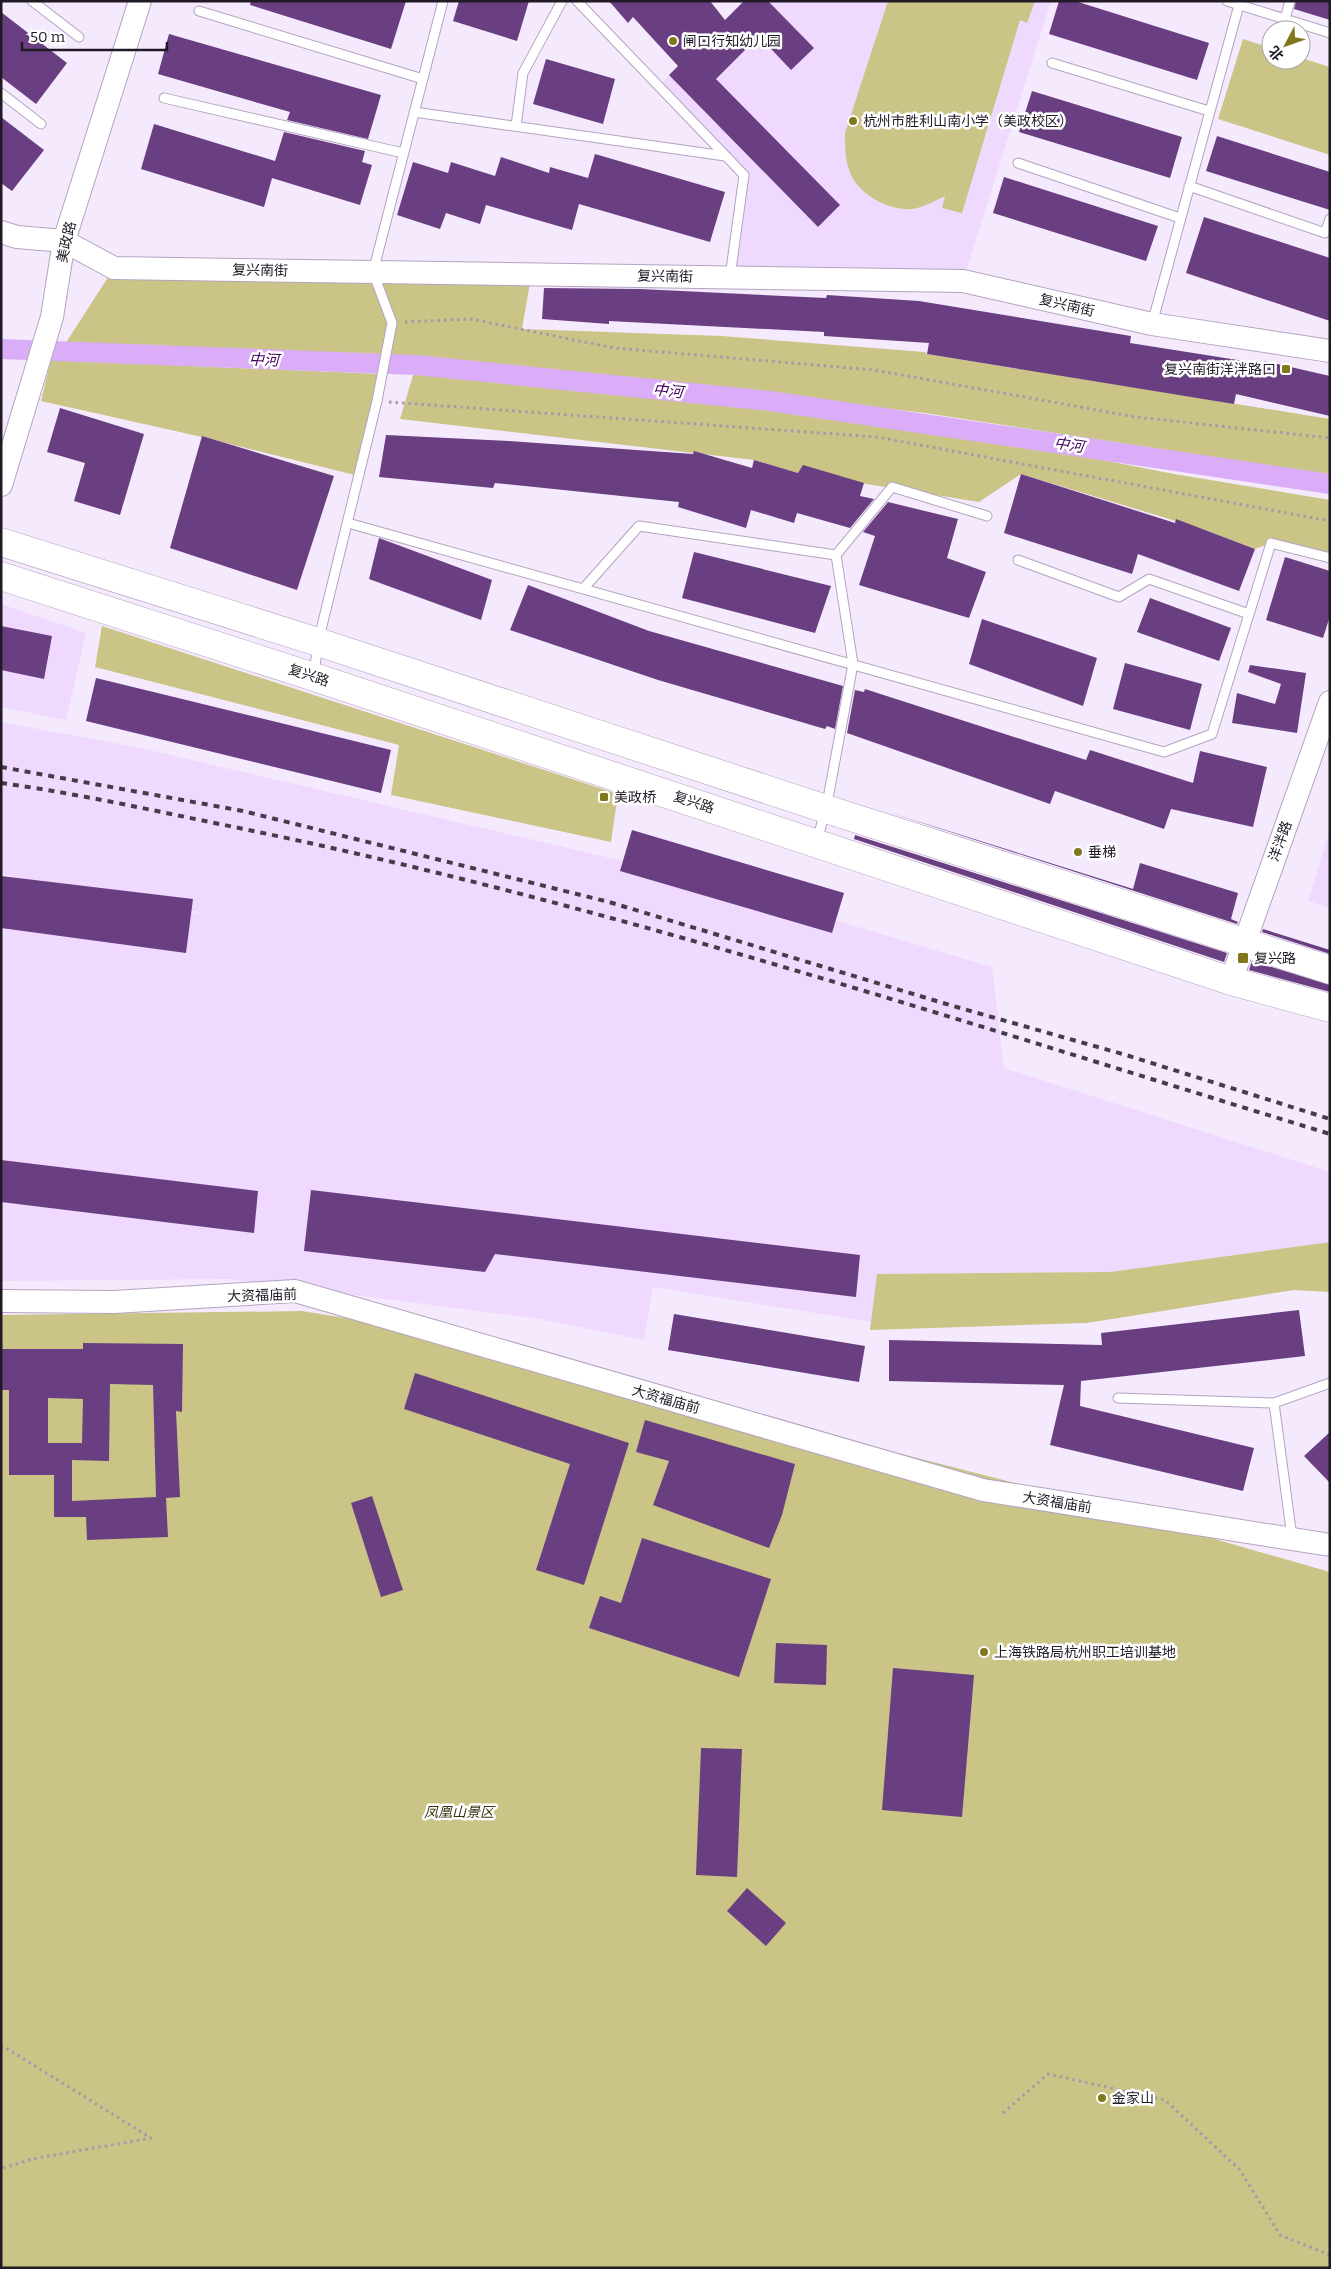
<svg xmlns="http://www.w3.org/2000/svg" width="1331" height="2269" viewBox="0 0 1331 2269" font-family="Bitter,'Noto Sans SC',serif">
  <style>
    .built { fill: #efd9fe }
    .green { fill: #cac587 }
    .lines { fill: none; stroke-linecap: round; stroke-linejoin: round }
    .canal { stroke: #dbadf8; stroke-width: 20 }
    .building { fill: #6a3f82; fill-rule: evenodd }
    .service-casing { stroke: #b4a3c0; stroke-width: 11 }
    .tertiary-casing { stroke: #b4a3c0; stroke-width: 24 }
    .primary-casing { stroke: #b4a3c0; stroke-width: 29 }
    .path { stroke: #a39aaa; stroke-width: 3; stroke-dasharray: 2.5 4; stroke-linecap: butt }
    .service { stroke: #fff; stroke-width: 9 }
    .tertiary { stroke: #fff; stroke-width: 22 }
    .primary { stroke: #fff; stroke-width: 28 }
    .rail { stroke: #443d49; stroke-width: 4; stroke-dasharray: 6 6; stroke-linecap: butt }
    .poi-dot { fill: #81781d; stroke: #fff; stroke-width: 2 }
    .labels { text-anchor: middle; stroke-width: 5; stroke-linejoin: round; paint-order: stroke }
    .poi-label { font-size: 14px; fill: #211a25; stroke: #fff; text-anchor: start }
    .street-label { font-size: 14px; fill: #211a25; stroke: #fff }
    .park-label { font-size: 14px; font-style: italic; fill: #37330a; stroke: #fff }
    .water-label { font-size: 15px; font-style: italic; fill: #42015d; stroke: #fff }
  </style>
  <rect width="100%" height="100%" fill="#f5eafd"/>
  <path class="built" d="M744,1H1051L963,281L730,277L744,175L659,86Z
    M1,604L86,633L66,720L1,707Z
    M1,722L141,748L687,876L992,967L1004,1068L1330,1172V1242L1110,1272L877,1274L871,1322L653,1287L644,1340L534,1318L229,1279L1,1281V886L212,915L1,874Z
    M1330,830V908L1308,901Z"/>
  <path class="green" d="M888,1H1035L1027,23L1020,20L962,213L942,208L945,196C935,201 924,207 913,209C890,211 861,196 851,175C845,161 845,148 845,133Z
    M1243,39L1271,48V60H1301V58L1330,67V155L1218,119Z
    M114,268L530,283L522,329L722,336L925,352L927,354L1330,419V475L925,413L682,384L400,356L65,344Z
    M51,360L382,374L359,476L202,437L41,401Z
    M416,365L636,388L910,422L1174,474L1330,500V558L1271,543L1255,549L1205,530L1021,474L979,502L798,473L754,460L400,419Z
    M102,626L618,794L611,842L391,795L399,745L95,667Z
    M1330,1242V1292L1294,1290L1087,1323L870,1330L877,1274L1110,1272Z
    M302,1311L414,1329L1054,1493L1330,1572V2268H1V1315Z"/>
  <g class="lines">
    <path class="canal" d="M1,349L416,365L770,401L1330,484"/>
  </g>
  <path class="building" d="M251,1H406L391,49L250,5Z
    M459,1H529L517,41L453,21Z
    M609,1H710L725,20L744,1H768L814,48L791,70L759,36L716,79L840,205L818,227L669,75L678,66L633,17L628,23Z
    M1059,1H1075L1209,43L1197,80L1049,34Z
    M1296,1H1330V20L1294,9Z
    M1,12L67,63L36,104L1,77Z
    M169,34L381,95L368,139L287,120L290,112L158,74Z
    M546,59L615,79L603,124L533,104Z
    M1032,91L1182,137L1170,178L1019,132Z
    M1,117L44,150L12,191L1,183Z
    M154,124L275,161L284,132L365,151L362,162L372,165L360,205L272,178L264,207L141,169Z
    M1217,136L1330,172V210L1206,171Z
    M595,154L725,192L710,242L579,204L572,230L486,205L480,224L446,213L440,229L397,215L413,162L448,173L451,162L495,176L501,157L549,173L550,167L588,178Z
    M1004,177L1158,226L1146,261L993,213Z
    M1204,217L1330,258V321L1186,273Z
    M544,288L640,289L826,298L827,295L919,301L1131,336L1130,343L1263,364L1264,361L1330,376V416L1236,394L1234,404L927,354L929,343L824,336V332L609,321V324L542,319Z
    M60,408L144,434L120,515L74,501L85,463L47,452Z
    M386,435L509,441L693,454L694,451L752,468L754,460L798,473L803,465L864,483L860,496L874,499L850,528L797,513L794,523L751,510L746,528L678,507L679,502L495,483L493,488L379,477Z
    M202,436L334,476L297,590L170,548Z
    M1021,474L1175,523L1176,519L1255,549L1239,591L1138,554L1132,574L1004,533Z
    M888,502L958,519L947,558L986,572L969,618L859,585L875,536L863,532Z
    M379,538L492,580L481,620L369,579Z
    M694,552L831,586L815,633L682,598Z
    M1285,557L1330,571V616L1323,638L1266,620Z
    M528,585L649,631L843,686L835,729L827,726L825,729L658,680L510,630Z
    M1150,598L1231,628L1219,661L1137,632Z
    M982,619L1097,658L1083,706L969,664Z
    M1,626L52,636L44,679L1,670Z
    M1125,663L1202,684L1190,730L1113,709Z
    M1250,665L1306,673L1297,733L1232,723L1237,693L1275,704L1281,684L1248,672Z
    M96,678L391,750L381,793L86,721Z
    M865,689L1086,760L1090,750L1193,783L1200,751L1267,767L1253,827L1171,809L1164,829L1055,791L1050,804L847,733L855,690L864,692Z
    M885,811L1133,889L1140,863L1238,893L1231,919L1238,922L1237,924Z
    M632,830L844,893L832,933L620,871Z
    M855,835L1227,953L1224,962L854,839Z
    M1,876L193,899L186,953L1,928Z
    M1263,929L1330,950V954L1262,932Z
    M1252,961L1330,985V992L1249,970Z
    M1,1160L258,1191L254,1233L1,1202Z
    M311,1190L860,1255L856,1297L495,1254L485,1272L304,1251Z
    M1299,1310L1305,1356L1081,1381L1080,1406L1254,1448L1243,1491L1050,1445L1064,1385L889,1381V1340L1102,1345L1101,1333Z
    M674,1314L865,1346L859,1382L668,1350Z
    M83,1343L183,1344L182,1412L176,1411L180,1497L166,1498L168,1537L87,1540L86,1517H54V1475H9V1390H1V1349H83ZM110,1384L153,1385L156,1497L72,1501V1460L109,1461ZM48,1398L83,1399L82,1443H48Z
    M415,1373L629,1443L584,1585L536,1570L570,1464L404,1409Z
    M645,1420L795,1464L782,1515L769,1548L653,1505L669,1461L636,1452Z
    M1330,1432V1483L1304,1456Z
    M372,1496L403,1590L381,1597L351,1503Z
    M642,1538L771,1579L739,1677L589,1628L600,1596L621,1603Z
    M776,1643L827,1645L826,1685L774,1683Z
    M893,1668L974,1675L962,1817L882,1810Z
    M701,1748L742,1749L737,1877L696,1875Z
    M747,1888L786,1923L766,1946L727,1911Z"/>
  <g class="lines">
    <g class="service-casing">
      <path id="service" d="M32,1L79,37
        M577,1L744,175L730,277
        M1227,1L1330,33
        M199,11L423,79
        M1285,19L1290,1
        M1052,63L1209,111
        M1,93L41,124
        M164,98L403,153
        M414,112L725,156
        M516,126L523,73L562,1
        M1018,163L1180,218
        M1189,186L1325,233L1330,219
        M1152,324L1239,5
        M348,523L1164,752L1212,734L1271,543L1330,558
        M1018,560L1119,597L1149,579L1249,614
        M583,589L639,526L836,555L892,487L987,516
        M314,675L318,642L377,401L392,323L373,272L443,1
        M817,840L826,809L853,664L836,555
        M1118,1398L1274,1403L1330,1383
        M1274,1403L1292,1537"/>
    </g>
    <g class="tertiary-casing">
      <path id="tertiary" d="M1,232L17,237L64,241L114,268L963,281L1152,324L1330,351
        M1,485L52,317L64,241L140,1
        M1231,981L1330,702
        M1,1301L114,1302L295,1291L983,1490L1330,1545"/>
    </g>
    <g class="primary-casing">
      <path id="primary" d="M1,542L318,642L826,809L1330,970
        M1,576L314,677L1231,981L1330,1008"/>
    </g>
    <path class="path" d="M405,322L471,319L614,348L874,370L1136,417L1330,438
      M389,402L877,437L1330,521
      M1,2045L151,2138L32,2159L1,2169
      M1003,2113L1048,2074L1165,2100L1240,2170L1280,2235L1330,2255"/>
    <use href="#service" class="service"/>
    <use href="#tertiary" class="tertiary"/>
    <use href="#primary" class="primary"/>
    <path class="rail" d="M1,767L243,811L609,902L953,1006L1126,1055L1330,1119
      M1,783C81,794 160,812 239,828C609,904 969,1024 1330,1134"/>
  </g>
  <g class="poi-dot">
    <circle cx="673" cy="41" r="5"/>
    <circle cx="853" cy="121" r="5"/>
    <rect x="1281" y="364" width="10" height="10" rx="2.5"/>
    <rect x="599" y="792" width="10" height="10" rx="2.5"/>
    <circle cx="1078" cy="852" r="5"/>
    <rect x="1237" y="952" width="12" height="12" rx="2.5"/>
    <circle cx="984" cy="1652" r="5"/>
    <circle cx="1102" cy="2098" r="5"/>
  </g>
  <g class="labels">
    <g class="poi-label">
      <text x="683" y="46">闸口行知幼儿园</text>
      <text x="863" y="126">杭州市胜利山南小学（美政校区）</text>
      <text x="1276" y="374" text-anchor="end">复兴南街洋泮路口</text>
      <text x="614" y="802">美政桥</text>
      <text x="1088" y="857">垂梯</text>
      <text x="1254" y="963">复兴路</text>
      <text x="994" y="1657">上海铁路局杭州职工培训基地</text>
      <text x="1112" y="2103">金家山</text>
    </g>
    <g class="street-label">
      <text transform="translate(66 242) rotate(-77)" y="5">美政路</text>
      <text transform="translate(260 270) rotate(1)" y="5">复兴南街</text>
      <text transform="translate(665 276) rotate(1)" y="5">复兴南街</text>
      <text transform="translate(1067 305) rotate(13)" y="5">复兴南街</text>
      <text transform="translate(309 675) rotate(18)" y="5">复兴路</text>
      <text transform="translate(694 802) rotate(18)" y="5">复兴路</text>
      <text transform="translate(1280 841) rotate(-70)" y="5">洋泮路</text>
      <text transform="translate(262 1295) rotate(-2)" y="5">大资福庙前</text>
      <text transform="translate(666 1399) rotate(16)" y="5">大资福庙前</text>
      <text transform="translate(1057 1502) rotate(9)" y="5">大资福庙前</text>
    </g>
    <g class="park-label">
      <text x="459" y="1817">凤凰山景区</text>
    </g>
    <g class="water-label">
      <text transform="translate(264 360) rotate(2)" y="5">中河</text>
      <text transform="translate(668 391) rotate(6)" y="5">中河</text>
      <text transform="translate(1069 445) rotate(8)" y="5">中河</text>
    </g>
  </g>
  <rect width="1331" height="2269" fill="none" stroke="#211a25" stroke-width="5"/>
  <g transform="translate(1286 45) rotate(229)"><circle r="24" fill="#ffffff" stroke="#a6a3a8"/>
  <path d="M0-4L9 19L0 12L-9 19Z" fill="#81781d"/>
  <text y="-8" font-size="14" font-weight="bold" text-anchor="middle" fill="#211a25">北</text>
  </g>
  <path d="M22 42v8h145v-8" fill="none" stroke="#211a25" stroke-width="2.5"/>
  <text x="30" y="42" font-size="15" fill="#211a25" stroke="#ffffff" stroke-width="4" paint-order="stroke">50 m</text>
</svg>
